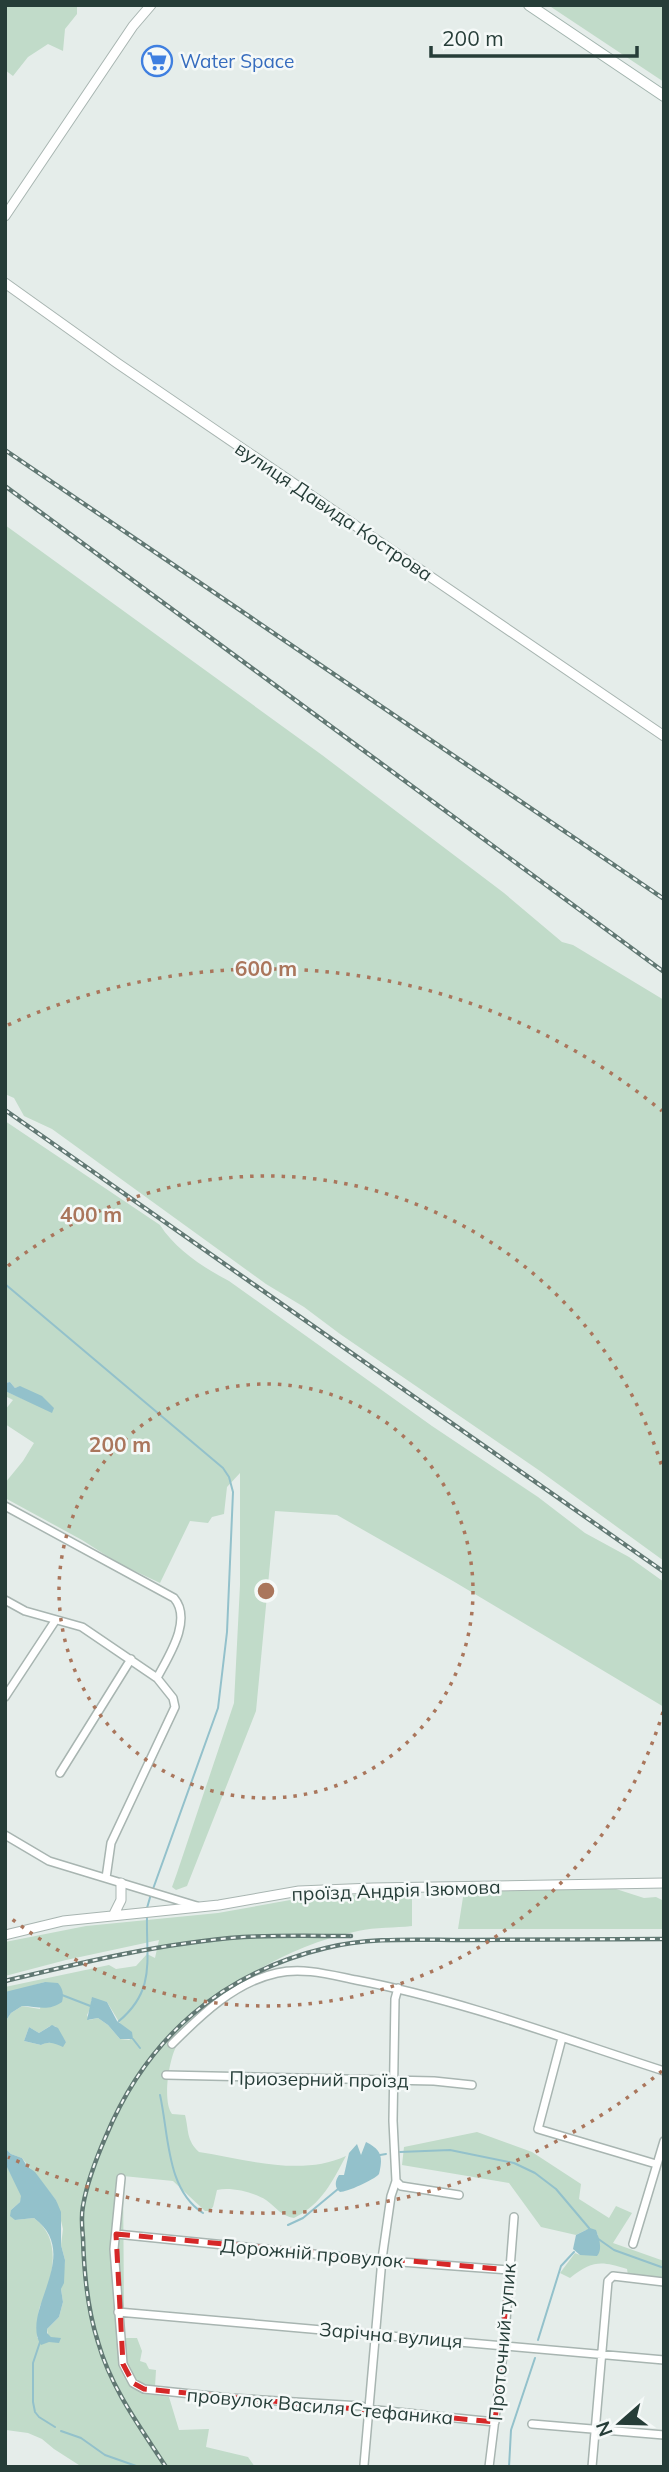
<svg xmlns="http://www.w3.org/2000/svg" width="669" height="2472" viewBox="0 0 669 2472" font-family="Mulish,sans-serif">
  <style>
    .green { fill: #c1dbc9; fill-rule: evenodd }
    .water { fill: #93c1cb }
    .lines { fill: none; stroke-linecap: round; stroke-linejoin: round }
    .stream { stroke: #93c1cb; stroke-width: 2 }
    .minor-casing { stroke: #a8b5b1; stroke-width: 10 }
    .tertiary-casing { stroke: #a8b5b1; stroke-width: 11 }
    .secondary-casing { stroke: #a2b4ae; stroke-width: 12 }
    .minor { stroke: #fff; stroke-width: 7 }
    .tertiary { stroke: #fff; stroke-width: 9 }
    .secondary { stroke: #fff; stroke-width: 10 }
    .rail-casing { stroke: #617873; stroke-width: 4.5 }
    .rail { stroke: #f5f9f8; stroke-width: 2; stroke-dasharray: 5; stroke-linecap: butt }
    .marked { fill: none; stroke: #d62828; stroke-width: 5; stroke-dasharray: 14 9; stroke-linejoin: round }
    .ring { fill: none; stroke: #aa765c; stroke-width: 3.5; stroke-dasharray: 3.5 7 }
    .labels { text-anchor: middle; stroke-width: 5; stroke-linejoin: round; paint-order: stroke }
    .shop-label { font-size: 19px; fill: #366cbe; stroke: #f5f9f8; text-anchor: start }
    .street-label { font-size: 19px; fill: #263d38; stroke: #f5f9f8 }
    .centre { fill: #aa765c; stroke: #f5f9f8; stroke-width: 3.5 }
    .ring-label { font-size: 21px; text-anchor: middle; font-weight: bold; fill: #aa765c; stroke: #f5f9f8; stroke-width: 5; stroke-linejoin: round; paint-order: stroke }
  </style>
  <rect width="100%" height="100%" fill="#e5edea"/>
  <path class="green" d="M5,5H77V14L65,29L63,51L48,44L28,57L13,76L5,70Z
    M548,5H664V82Z
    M5,525L322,755L504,893L562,942L573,945L664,1000V1561L540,1471L340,1334L304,1307L266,1284L52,1129L24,1116L14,1098L5,1094Z
    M5,1121L160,1225C175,1249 204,1268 229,1281L432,1426L538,1497L585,1533L629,1557L664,1582V1707L453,1581L337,1515L275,1511L256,1711L187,1886L176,1890L172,1887L177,1873L234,1703L240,1585V1473L227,1487L224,1514L212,1517L208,1523L190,1521L160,1583L118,1563L82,1540L5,1498V1483L23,1461L34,1443L5,1424V1410L13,1400L5,1396V1391L39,1406C33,1397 27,1384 15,1388L10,1382L5,1383Z
    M616,1889L644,1898L656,1897L664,1901V1929H458L464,1891Z
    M412,1892V1926C395,1928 376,1927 358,1931C303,1942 254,1970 208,2000L211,2012C201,2021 185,2032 178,2043C169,2057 162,2101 172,2114L185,2115C189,2130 186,2140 199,2152C245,2159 301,2177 346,2156C332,2182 322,2204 294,2218C281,2216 276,2207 266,2200C253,2192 231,2187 217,2190L213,2207L209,2211H205L173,2181L123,2176L124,2310H116L115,2318L121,2338H137L142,2351L140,2361L146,2363L149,2369L156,2370L155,2387L137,2388L148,2394L169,2397L179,2430L209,2429L206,2447L248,2457L255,2467H82L54,2449L42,2439L28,2433L6,2430L5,2163L22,2196L20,2202L11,2210L15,2220L34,2218C59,2236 55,2269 45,2295C44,2300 40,2304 39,2310C37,2319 38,2329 37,2338L51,2337L48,2336L47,2329L59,2317L63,2302L61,2289L65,2260L61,2245L63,2229L56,2200L22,2158L11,2154L5,2148V2022L11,2013L22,2006L40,2009L45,1982L10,1992H5V1987L109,1965L116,1969L136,1966L147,1954L155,1958L159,1940L66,1960L5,1976V1942L86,1926L218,1913L307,1897ZM91,2000L107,2002L130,2040L120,2039L108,2025L98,2018L89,2020L87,2015L91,2007ZM50,2026H55L66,2042L45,2043L41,2045L24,2041L29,2027L39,2033Z
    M477,2132L532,2152L581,2184L579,2199L609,2218L616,2206L632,2213L613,2243L664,2261V2284L628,2275L627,2269C601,2261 593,2260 570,2278L560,2273L575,2253L580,2255L598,2239V2234L586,2230L576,2235L541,2227L509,2183L402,2165L404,2147Z"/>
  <path class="water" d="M10,1382L15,1388L20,1386L42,1396L54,1408L52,1413L5,1391V1383Z
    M45,1982L58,1983C63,1989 64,1994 62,2002C48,2012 37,2006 22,2006L11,2013L5,2022V1992Z
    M92,1997L107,2002L117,2021L132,2032L133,2039H120L108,2025L98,2018L87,2020Z
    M52,2025L58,2028L66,2042L63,2047C56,2044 50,2040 41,2045L24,2041L29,2027L39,2033Z
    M366,2142C382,2150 383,2157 379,2174C374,2180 347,2192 340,2192C334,2187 335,2181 339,2175H344L349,2153L357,2144L361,2155Z
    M5,2148L11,2154L22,2158L27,2166L35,2172L56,2200L61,2212V2245L65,2260L64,2283L61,2289L63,2302L59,2317L47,2329V2333L51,2337L61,2338L59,2343L49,2342L41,2345C19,2311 84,2255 34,2218L15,2220L10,2216L11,2210L20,2202L21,2196L5,2163Z
    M590,2228L596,2230C599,2238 603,2249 597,2256L580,2255L573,2249L576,2235Z"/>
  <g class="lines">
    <path class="stream" d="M5,1284L223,1468L229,1477L233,1492L227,1632L218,1708L153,1889
      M147,1908L151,1894
      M62,1995L93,2007
      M119,2021C156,1990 146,1960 147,1917
      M133,2039L140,2048
      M160,2095C169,2135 166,2189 203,2213
      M400,2152L450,2150L514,2163L535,2173L556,2189L589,2228
      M380,2155L386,2154
      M288,2225L303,2218L338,2189
      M597,2238L614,2250L664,2268
      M538,2340L561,2266L574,2252
      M40,2342L33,2363V2402L35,2412L39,2417L55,2427
      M61,2431L81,2438L105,2455L139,2467
      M509,2467L511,2430L535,2358"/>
    <g class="minor-casing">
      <path id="minor" d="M5,1506L174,1598C193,1620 168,1657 157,1678L173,1698L175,1707L111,1843L106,1878
        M5,1600L25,1611L82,1627L157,1678
        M5,1697L55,1621
        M60,1773L131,1659
        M5,1835L49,1861L197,1906
        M562,2038L538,2129L656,2164
        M172,2044C201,2015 235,1982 277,1973C303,1967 331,1975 356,1980C461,2000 562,2038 664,2071
        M166,2075L434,2081L472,2085
        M121,2178L114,2249L123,2364L133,2383L144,2389L230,2398L361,2406L367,2409L495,2422
        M396,2181L401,2186L459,2195
        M116,2234L374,2260L509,2270
        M633,2244L664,2141
        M118,2312L664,2360
        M532,2424L664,2435
        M364,2465L382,2259L391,2196L396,2181L393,2121L395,1999L398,1988
        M489,2467L504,2346L514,2217
        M592,2467L608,2281L613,2276L664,2282"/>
    </g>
    <g class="tertiary-casing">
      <path id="tertiary" d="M5,216L133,26L151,5
        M5,283L117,363L664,736
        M113,1916L121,1900V1883
        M5,1935L63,1921L219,1905L299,1891L373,1888L664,1883"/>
    </g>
    <g class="secondary-casing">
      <path id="secondary" d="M529,5L664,96"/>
    </g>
    <use href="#minor" class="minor"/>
    <use href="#tertiary" class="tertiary"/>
    <use href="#secondary" class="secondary"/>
    <g class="rail-casing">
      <path id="rail" d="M5,450L664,899
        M5,486L664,972
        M5,1110L664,1572
        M5,1981C84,1962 162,1943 243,1937C279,1935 315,1936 351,1936
        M166,2467C140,2427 111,2388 98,2342C87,2308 84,2273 83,2238C82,2228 81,2216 83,2206C87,2182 96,2159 106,2136C147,2038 221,1973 326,1948C370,1937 417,1940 463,1940C530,1940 597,1939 664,1939"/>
    </g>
    <use href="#rail" class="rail"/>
  </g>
  <path class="marked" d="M116,2234L509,2270L495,2422L144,2389L133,2383L123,2364Z"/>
  <g class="ring">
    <circle cx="266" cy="1591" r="207"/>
    <path d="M663 1712A415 415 0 0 1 8 1916M8 1266A415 415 0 0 1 663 1470"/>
    <path d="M662 2071A622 622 0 0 1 8 2157M8 1025A622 622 0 0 1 662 1111"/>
  </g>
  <defs>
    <g id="supermarket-ring" transform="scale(1.575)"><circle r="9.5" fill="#f5f9f8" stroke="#3f7fe0" stroke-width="1.5"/><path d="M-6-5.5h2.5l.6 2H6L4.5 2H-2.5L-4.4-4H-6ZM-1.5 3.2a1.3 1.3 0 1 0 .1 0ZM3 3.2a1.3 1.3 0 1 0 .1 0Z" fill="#3f7fe0"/></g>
  </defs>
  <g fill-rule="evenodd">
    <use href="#supermarket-ring" x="157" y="61"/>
  </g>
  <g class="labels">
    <g class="shop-label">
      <text x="180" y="68">Water Space</text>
    </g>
    <g class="street-label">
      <text transform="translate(334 511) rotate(34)" y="7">вулиця Давида Кострова</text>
      <text transform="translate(396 1890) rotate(-2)" y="7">проїзд Андрія Ізюмова</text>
      <text transform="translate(319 2079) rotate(1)" y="7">Приозерний проїзд</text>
      <text transform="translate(312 2253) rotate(5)" y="7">Дорожній провулок</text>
      <text transform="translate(391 2335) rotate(5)" y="7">Зарічна вулиця</text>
      <text transform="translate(502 2342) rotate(-85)" y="7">Проточний тупик</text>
      <text transform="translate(320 2406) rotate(5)" y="7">провулок Василя Стефаника</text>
    </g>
  </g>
  <circle cx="266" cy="1591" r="10" class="centre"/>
  <g class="ring-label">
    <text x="266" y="976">600 m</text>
    <text x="91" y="1222">400 m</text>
    <text x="120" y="1452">200 m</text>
  </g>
  <rect width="669" height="2472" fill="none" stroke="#263d38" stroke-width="14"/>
  <g transform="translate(620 2423) rotate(250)" stroke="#f5f9f8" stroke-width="5" paint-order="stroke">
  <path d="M0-5L12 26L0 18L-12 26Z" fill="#263d38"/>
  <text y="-10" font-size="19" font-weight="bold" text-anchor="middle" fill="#263d38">N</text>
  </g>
  <path d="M431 46v10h206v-10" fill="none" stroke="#263d38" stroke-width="3.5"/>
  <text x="442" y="46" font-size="21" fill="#263d38" stroke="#f5f9f8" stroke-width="5" paint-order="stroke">200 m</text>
</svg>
